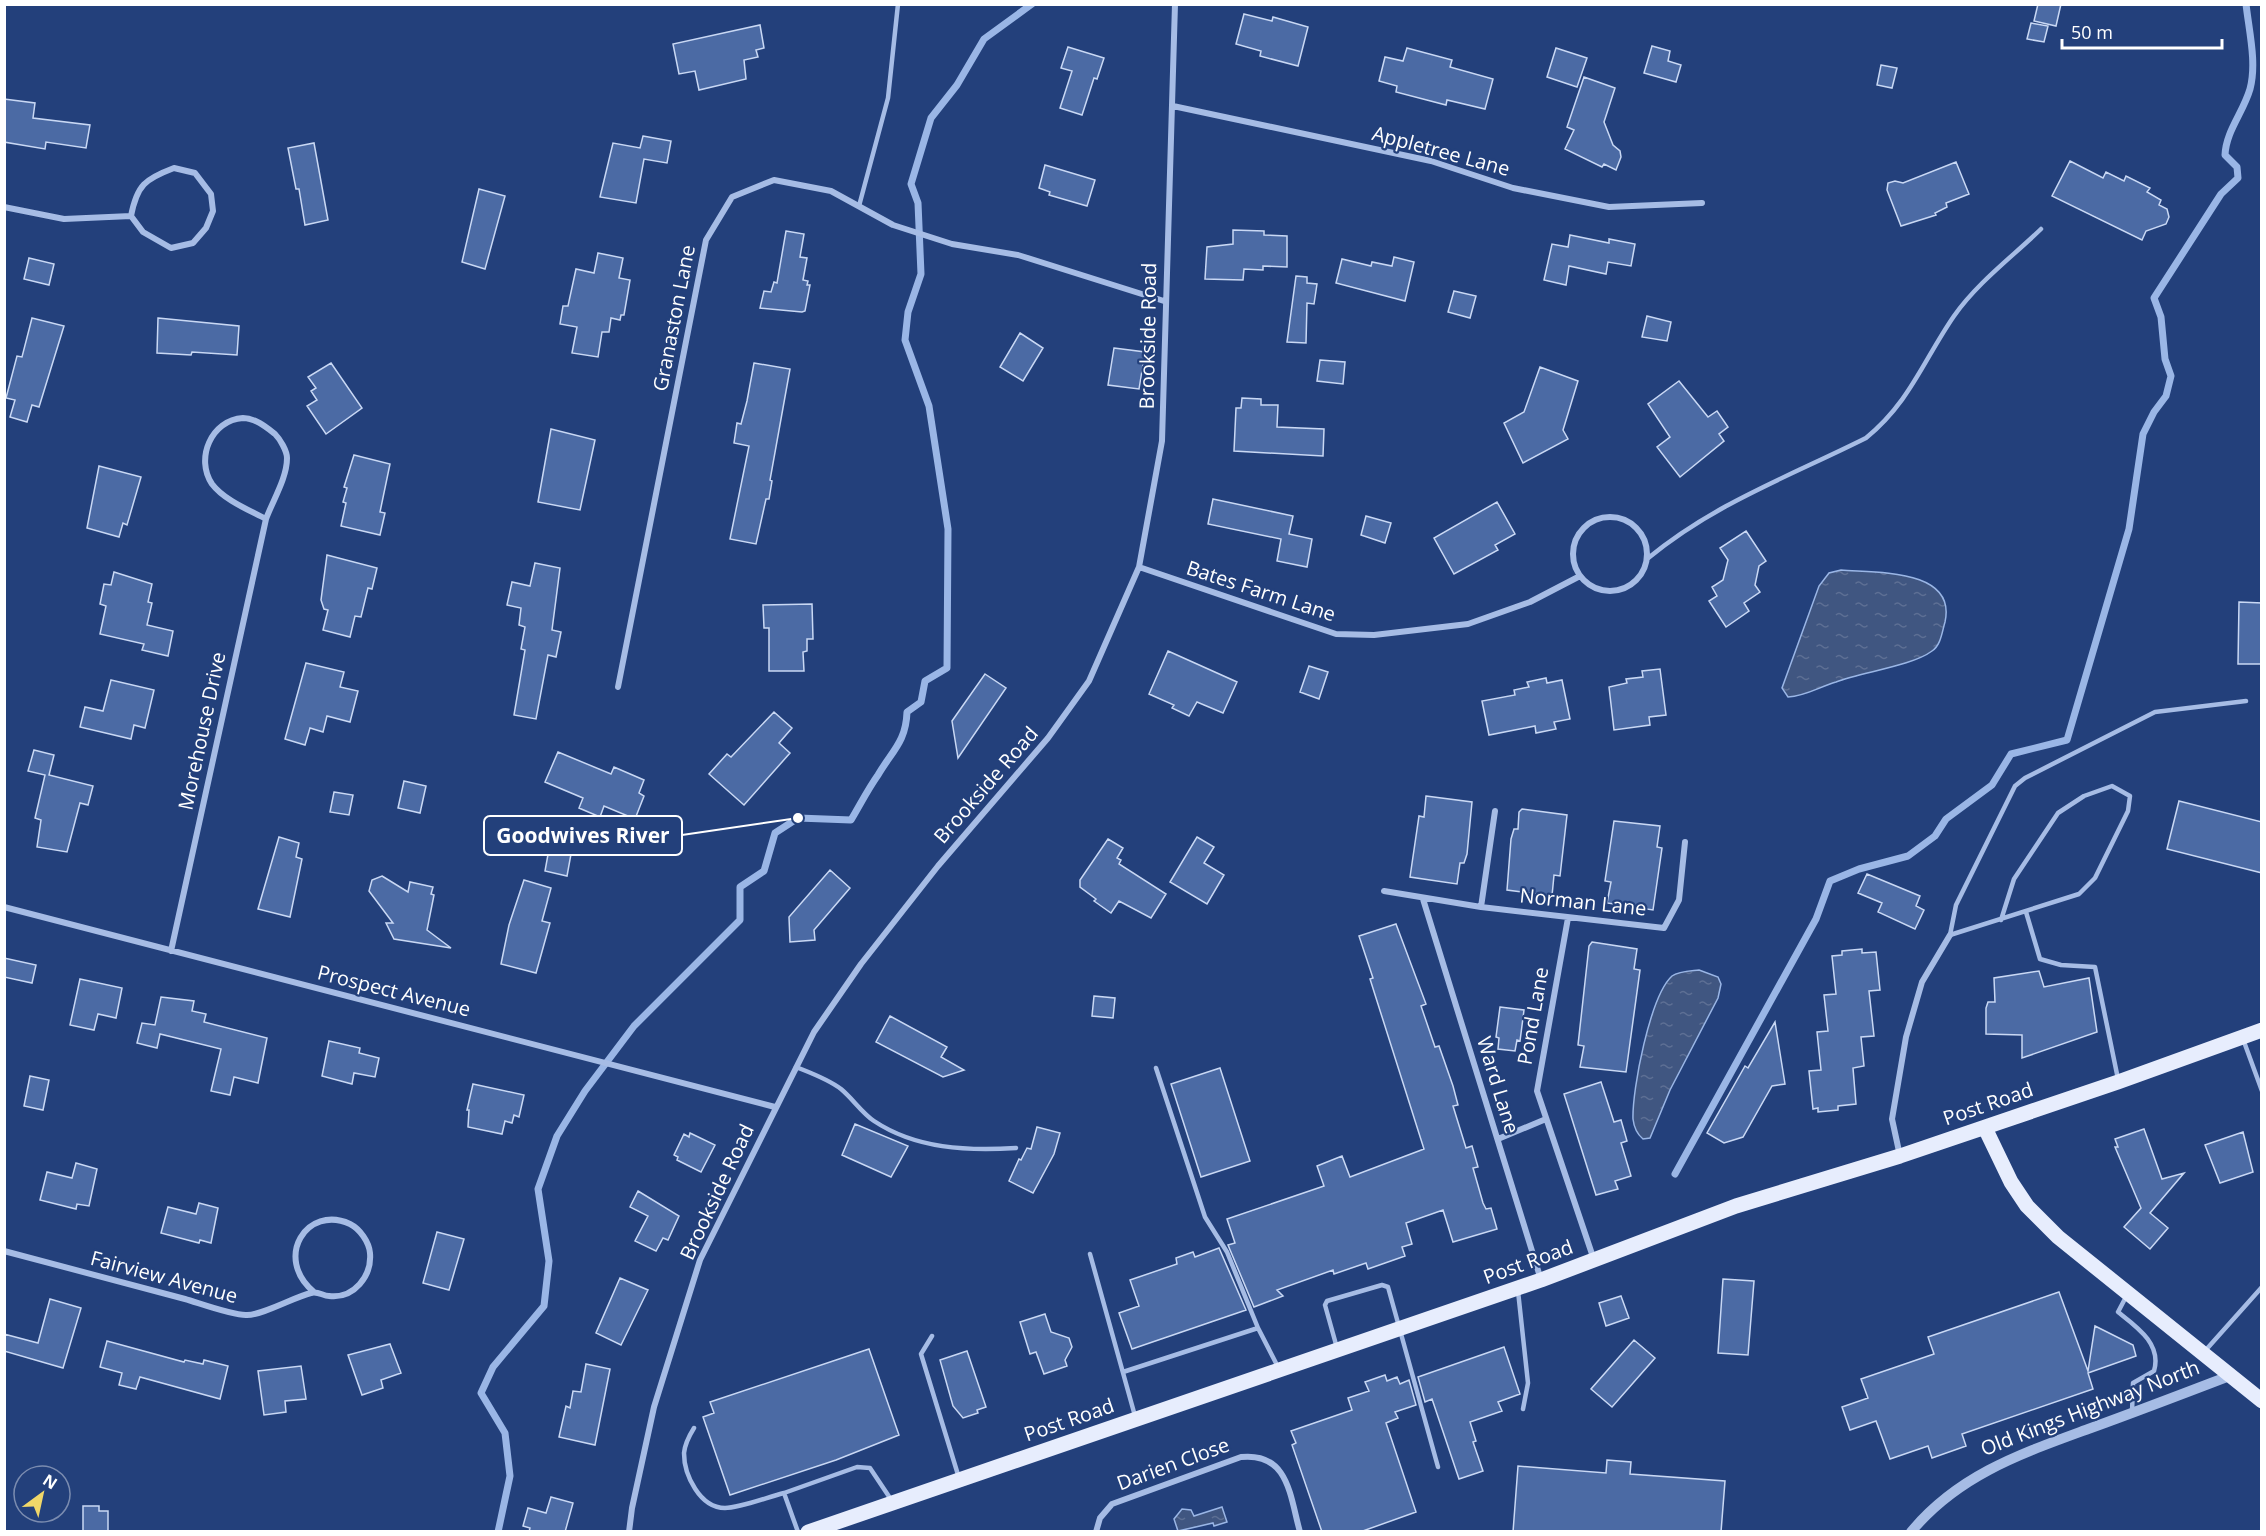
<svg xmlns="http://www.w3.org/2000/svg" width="2266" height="1536" viewBox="0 0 2266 1536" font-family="'Open Sans',sans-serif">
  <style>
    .water { fill: url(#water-ripples); stroke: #9ab6e6; stroke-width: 1.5 }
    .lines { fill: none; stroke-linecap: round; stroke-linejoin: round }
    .stream { stroke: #9ab6e6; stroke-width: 7 }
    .building { fill: #4b6aa4; stroke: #c9d8f4; stroke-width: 1.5 }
    .service { stroke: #a6bce5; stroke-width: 4.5 }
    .minor { stroke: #a6bce5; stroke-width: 6 }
    .tertiary { stroke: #a6bce5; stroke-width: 10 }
    .primary { stroke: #e7edfd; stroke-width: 15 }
    .labels { text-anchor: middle; stroke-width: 4.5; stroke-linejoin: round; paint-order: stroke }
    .street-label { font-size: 20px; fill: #fff; stroke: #23407b }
    .leader { fill: none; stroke: #fff; stroke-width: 2 }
    .callout-dot { fill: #fff; stroke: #23407b; stroke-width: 2 }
    .callout { fill: #23407b; stroke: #fff; stroke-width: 2 }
    .callout-label { font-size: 21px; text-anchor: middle; font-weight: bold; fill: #fff }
  </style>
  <defs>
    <pattern id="water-ripples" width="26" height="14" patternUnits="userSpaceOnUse" patternTransform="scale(1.5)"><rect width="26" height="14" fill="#405681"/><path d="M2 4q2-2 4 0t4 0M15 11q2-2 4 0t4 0" fill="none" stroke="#5d6f94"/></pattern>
  </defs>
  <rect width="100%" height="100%" fill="#23407b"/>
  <path class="water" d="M1841,570C1874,573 1957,568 1945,622C1942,632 1941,645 1932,651C1912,666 1862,672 1836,682C1819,687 1806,696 1788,697L1782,688L1819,586L1829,573Z
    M1699,970L1718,977L1721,984L1718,998L1670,1090L1650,1138L1643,1139C1637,1134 1634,1128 1633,1119C1632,1090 1650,996 1672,976C1679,971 1690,971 1699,970Z
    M1222,1507L1227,1522L1214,1526L1213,1523L1178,1531L1174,1519L1182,1509L1191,1510L1194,1516Z"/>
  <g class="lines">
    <path class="stream" d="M1675,1174L1816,919L1830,881L1859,869L1908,856L1935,836L1946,819L1992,785L2011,754L2067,740L2129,529L2143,434L2154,412L2166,396L2171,376L2165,359L2161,317L2154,298L2221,194L2238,178L2237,167L2225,155C2226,131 2243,113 2250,89C2257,63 2249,31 2246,4
      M498,1532L510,1476L505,1433L481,1393L493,1367L544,1306L549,1261L538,1189L557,1136L585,1091L634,1026L740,920V887L764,871L775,833L798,818L851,820C860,805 868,789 878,775C892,751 906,742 907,712L921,702L925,681L947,668L948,529L929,406L905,340L908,312L921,274L918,203L911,184L931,118L957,85L984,39L1032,4"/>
  </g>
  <path class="building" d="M2038,4H2061L2056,26L2034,21Z
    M1244,14L1272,21L1273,17L1308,27L1298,66L1260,56L1261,51L1236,44Z
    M2031,23L2048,26L2044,42L2027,39Z
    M760,25L764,48L756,50L758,57L744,60L746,79L699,90L695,71L679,74L673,44Z
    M1652,46L1670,51L1668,61L1681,65L1676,82L1644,73Z
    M1068,47L1104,58L1097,79L1094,78L1082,115L1060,108L1072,71L1061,68Z
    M1407,48L1452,60L1450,67L1493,79L1485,109L1447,100L1446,105L1396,92L1397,86L1379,81L1385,57L1403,61Z
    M1556,48L1587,58L1577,87L1547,77Z
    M1881,65L1897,68L1892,88L1877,85Z
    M1584,77L1615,88L1604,122L1613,145L1620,151L1621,157L1616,170L1604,164L1602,167L1565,149L1574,130L1567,127Z
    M4,99L35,103L33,118L90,125L86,148L46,142L45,149L4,142Z
    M643,136L671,141L667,163L644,159L636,203L600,197L613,143L640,148Z
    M314,143L328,220L305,225L299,189H296L288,148Z
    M2070,161L2103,178L2106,172L2124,181L2126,176L2150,188L2147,192L2161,200L2159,205L2167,209L2169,217L2166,224L2146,231L2142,240L2052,196Z
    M1956,162L1969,194L1946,203L1947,207L1935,213L1936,215L1901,226L1887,190L1888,183L1895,181L1903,183Z
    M1045,165L1095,180L1087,206L1049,195L1050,192L1039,188Z
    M479,189L505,196L485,269L462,262Z
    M1233,230L1264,231V235L1287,236V267L1263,266V270L1244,269L1243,280L1205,279L1207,247L1233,244Z
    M786,231L804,234L800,257L807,258L803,280L808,281L807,285H810L805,311L802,312L760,308L764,291L771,292L774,282L777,283Z
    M1570,235L1609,243V239L1635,244L1631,266L1608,262L1606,274L1569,266L1566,285L1544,280L1552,244L1568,247Z
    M598,253L623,258L619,278L630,280L624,315H621L620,320L611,318L609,332H602L598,357L572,353L577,327L560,324L563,306H568L576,269L594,273Z
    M1394,257L1414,262L1405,301L1336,283L1342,259L1371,266L1372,262L1392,266Z
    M29,258L54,264L49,285L24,279Z
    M1296,276L1307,277V283L1317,284L1314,304L1307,303L1306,343L1287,342Z
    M1454,291L1476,296L1470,318L1448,312Z
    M1647,316L1671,322L1667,341L1642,337Z
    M32,318L64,326L39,407L32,405L27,422L10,417L15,400L6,398L17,356L22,357Z
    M158,318L239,326L237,355L192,352L191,355L157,353Z
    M1020,333L1043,348L1023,381L1000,367Z
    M1114,348L1145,352L1139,389L1108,385Z
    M1320,360L1345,362L1343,384L1317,381Z
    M331,363L362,408L326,434L307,406L317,400L311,391L316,388L308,377Z
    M754,363L790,369L770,480L772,481L769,499H766L756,544L730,539L749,446L734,443L737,423L741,424L747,401Z
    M1540,367L1578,381L1563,430L1568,439L1523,463L1504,423L1524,412Z
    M1679,381L1708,417L1717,411L1728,427L1719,434L1724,441L1680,477L1657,447L1670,437L1648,404Z
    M1242,398L1261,399V405H1278L1277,427L1324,429L1323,456L1234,451L1236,408H1241Z
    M551,429L595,440L580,510L538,502Z
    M354,455L390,464L380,512L385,513L380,535L341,526L346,503L343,502L347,488L344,487Z
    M99,466L141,477L127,525L123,523L119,537L87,528Z
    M1213,499L1293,516L1289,534L1312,539L1307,567L1277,561L1281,539L1208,524Z
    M1497,502L1515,534L1495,545L1498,550L1454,574L1434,538Z
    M1366,516L1391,523L1385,543L1361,535Z
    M1746,531L1766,561L1759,566L1755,585L1760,592L1744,603L1749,611L1726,627L1709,601L1717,596L1712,587L1723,580L1728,560L1720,548Z
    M327,555L377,568L372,589L368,588L361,617L355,616L350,637L323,630L328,610L324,609L321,600Z
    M535,563L560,568L552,630L561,632L556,657L548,655L536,719L514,715L525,650L521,649L525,627L519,625L521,608L507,605L512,582L530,586Z
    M114,572L152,584L148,602L152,603L147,625L173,631L168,656L142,650L144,644L100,634L106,606L100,604L104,584L111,585Z
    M2239,602L2262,603V664H2238Z
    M812,604L813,639H807V651L803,652L804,671H769V628H764L763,605Z
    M1168,651L1237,682L1223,713L1197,702L1189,716L1172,708L1174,705L1149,694Z
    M306,663L344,672L340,687L358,691L350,722L327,716L323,732L310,728L305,745L285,739Z
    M1309,666L1328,672L1319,699L1300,692Z
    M1660,669L1666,715L1649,717L1650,725L1614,730L1609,687L1627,683L1626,679L1643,677L1642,671Z
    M985,674L1006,688L958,758L952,721Z
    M1546,678L1547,683L1562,680L1570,719L1554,722L1556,729L1536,733L1535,726L1489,735L1482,701L1515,695L1514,690L1529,687L1527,682Z
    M111,680L154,690L145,728L134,725L131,739L80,727L85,707L103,711Z
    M774,712L792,728L779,743L790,753L744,805L709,774L727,754L731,757Z
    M34,750L54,755L49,775L93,786L88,805L80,803L67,852L37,847L41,820L35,818L45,775L28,771Z
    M558,752L611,774L614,767L644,780L639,793L644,796L635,819L604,806L600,817L579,808L583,798L545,782Z
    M404,781L426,786L420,813L398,808Z
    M334,792L353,795L349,815L330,812Z
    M1426,796L1472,802L1467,854L1464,863H1460L1457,884L1410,877L1419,816L1424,817Z
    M2179,801L2262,822V873L2167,849Z
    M1522,809L1567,815L1560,876L1554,875L1552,896L1507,890L1511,839L1514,829H1518L1519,812Z
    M1614,821L1660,826L1657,847L1662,848L1653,910L1607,903L1611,882L1605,881Z
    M279,837L299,843L296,857L302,859L290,917L258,909Z
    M1197,837L1214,847L1204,863L1224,875L1207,904L1170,882Z
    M1108,839L1123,848L1117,858L1121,860L1119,864L1166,894L1151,918L1119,901L1111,913L1094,901L1096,899L1080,887V880Z
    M549,849L571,854L567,876L545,871Z
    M830,870L850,888L814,930L815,940L790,942L789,917Z
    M1867,874L1920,896L1916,906L1924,910L1915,929L1878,912L1882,903L1858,893Z
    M382,876L408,892L410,882L433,887L431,894L434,895L427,930L451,948L394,939L386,923H393L369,891L372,880Z
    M524,880L551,888L542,921L550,923L536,973L501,964L509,925Z
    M1396,924L1426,1004L1421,1006L1435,1047L1439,1046L1453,1086L1458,1105L1453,1106L1466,1148L1472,1146L1478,1167L1473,1168L1483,1203L1486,1209L1491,1208L1497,1229L1453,1242L1443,1210L1406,1223L1412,1244L1402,1247L1405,1256L1368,1269L1366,1263L1334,1274L1333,1270L1277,1290L1283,1296L1254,1307L1228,1245L1235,1243L1227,1219L1324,1186L1317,1166L1342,1156L1350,1177L1424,1149L1370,979L1373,978L1359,936Z
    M1592,942L1637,949L1634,969L1640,970L1626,1072L1580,1067L1584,1046L1578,1045L1589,946Z
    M1862,949V953L1876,952L1880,990L1869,991L1874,1036L1861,1037L1864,1066L1853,1068L1856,1104L1838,1106V1110L1818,1112V1108L1813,1109L1809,1071L1821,1070L1817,1032L1828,1031L1824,995L1836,994L1832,956L1842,955V951Z
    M4,958L36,965L32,983L4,977Z
    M2039,971L2044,987L2089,978L2097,1032L2022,1058V1035L1986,1034V1008L1988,1002H1995L1994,978Z
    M80,979L122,988L116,1018L98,1014L94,1030L70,1025Z
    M1094,996L1115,998L1113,1018L1092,1016Z
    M161,997L194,1001L192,1011L206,1014L204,1022L267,1038L258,1083L234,1077L230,1095L211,1091L221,1049L160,1034L157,1048L137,1043L142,1023L155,1025Z
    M1500,1007L1524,1010L1520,1041L1517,1040L1515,1051L1498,1049L1499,1038L1496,1037Z
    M890,1016L947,1047L941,1057L964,1070L943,1077L876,1042Z
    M1775,1022L1785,1084L1772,1086L1743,1137L1724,1143L1707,1133L1745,1066L1748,1068Z
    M329,1041L360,1048L359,1053L379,1058L375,1077L354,1073L352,1084L322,1076Z
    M1220,1068L1250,1161L1201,1177L1171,1084Z
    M30,1076L49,1080L43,1110L24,1106Z
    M1601,1082L1614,1122L1621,1120L1627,1141L1621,1143L1631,1176L1615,1181L1618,1189L1596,1195L1564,1094Z
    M473,1084L524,1095L519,1117L514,1115L512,1123L505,1121L502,1134L468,1127L469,1110H467Z
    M855,1124L908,1146L891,1177L842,1155Z
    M1037,1127L1060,1133L1054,1154L1033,1193L1009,1181L1019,1159L1021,1160L1027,1148L1031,1149Z
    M2144,1129L2162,1179L2184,1173L2150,1213L2168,1228L2150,1249L2124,1227L2141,1208L2115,1147H2118L2115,1139Z
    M2243,1132L2253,1172L2220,1183L2205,1145Z
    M690,1133L715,1145L701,1172L677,1160L678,1157L674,1155L684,1134L689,1137Z
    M76,1163L97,1169L89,1206L77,1204L76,1209L40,1200L47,1172L72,1178Z
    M638,1191L679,1216L668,1240L663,1238L656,1251L635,1241L648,1216L630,1207Z
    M199,1203L218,1208L211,1243L200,1240L199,1243L161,1233L168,1207L196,1214Z
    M437,1232L464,1239L449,1290L423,1283Z
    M1219,1248L1246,1310L1132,1349L1119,1313L1139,1306L1130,1280L1177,1264L1176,1258L1193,1252L1195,1257Z
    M620,1278L648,1290L621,1345L596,1333Z
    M1723,1279L1754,1281L1748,1355L1718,1353Z
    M2059,1292L2088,1371L2095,1326L2133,1345L2136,1356L2088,1373L2093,1389L1962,1434L1966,1446L1932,1458L1928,1446L1890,1459L1876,1421L1850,1430L1842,1407L1868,1398L1861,1379L1934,1354L1928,1337Z
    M1621,1296L1629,1318L1606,1326L1599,1303Z
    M50,1299L81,1308L63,1368L4,1351V1334L38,1343Z
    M1045,1314L1051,1332L1069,1338L1072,1347L1065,1360L1067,1366L1044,1374L1036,1352L1030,1354L1020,1322Z
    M1634,1340L1655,1358L1612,1407L1591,1389Z
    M107,1341L184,1362L185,1360L203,1364L204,1360L228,1366L220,1399L140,1377L136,1389L119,1385L122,1373L100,1367Z
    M390,1344L401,1373L381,1380L383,1388L362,1395L348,1355Z
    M1504,1347L1520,1394L1498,1402L1502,1411L1470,1422L1476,1441L1473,1442L1483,1471L1459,1479L1432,1399L1425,1402L1418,1377Z
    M869,1349L899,1435L836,1460L730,1495L703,1417L714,1413L710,1402Z
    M967,1351L986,1407L977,1410L978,1413L963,1418L953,1406L940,1360Z
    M586,1364L610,1369L595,1445L559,1437L566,1406L570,1408L573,1391L581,1392Z
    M301,1366L306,1399L285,1401L286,1412L264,1415L258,1371Z
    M1385,1375L1387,1381L1397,1377L1400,1384L1409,1380L1416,1405L1395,1412L1398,1418L1386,1423L1416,1512L1360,1532H1322L1292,1445L1296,1443L1291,1431L1352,1410L1348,1398L1369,1391L1365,1382Z
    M1607,1460L1631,1462L1630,1474L1725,1481L1721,1532H1513L1518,1466L1606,1473Z
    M551,1497L573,1503L565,1532H529L530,1528L523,1526L528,1508L546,1513Z
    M83,1506H99V1511H108V1532H83Z"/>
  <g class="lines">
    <path class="service" d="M859,206L888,98L898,4
      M1647,559C1715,503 1788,477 1866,438C1910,402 1923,361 1954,316C1977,283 2012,257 2041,229
      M2026,912L2040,959L2061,965L2095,967L2118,1079
      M2001,920L2014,879L2058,813L2084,796L2112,786L2130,796L2128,811L2095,878L2079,894L1950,935L1956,905L2015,786L2025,778L2155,712L2246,701
      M2243,1039L2262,1091
      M796,1067C811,1073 828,1079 841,1089C853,1099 862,1113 874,1121C916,1149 967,1151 1016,1148
      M1156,1068L1205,1217L1227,1252L1258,1328L1278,1367
      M1090,1254L1135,1416
      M1518,1291L1528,1383L1523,1409
      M2127,1295L2118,1312C2137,1327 2162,1344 2154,1371L2133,1383L2132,1413
      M932,1336L921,1354L959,1478
      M1337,1348L1325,1305L1327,1301L1382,1285L1388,1287L1438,1467
      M2204,1352L2262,1287
      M1123,1372L1258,1328
      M694,1428C689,1436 685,1443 684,1453C684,1475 700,1508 725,1508C740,1508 768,1497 784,1493L798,1532
      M784,1493L857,1467L870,1468L892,1501"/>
    <path class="minor" d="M1173,106L1431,161L1513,188L1609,207L1702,203
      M174,168L195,173L211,194L213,211L206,228L193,243L171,248L143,232L131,216C137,185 145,179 174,168Z
      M4,207L64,219L131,216
      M1573 554a37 37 0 1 1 74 0a37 37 0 1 1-74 0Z
      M1139,567L1336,634L1374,635L1468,624L1530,602L1580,576
      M618,687L706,240L732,197L774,180L831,191L893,225L952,244L1018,255L1164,301
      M1384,891L1481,907L1664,928L1679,900L1685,842
      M1423,899L1541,1280
      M4,907L775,1107
      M1481,907L1495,811
      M1568,918L1537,1091L1594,1260
      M171,951L266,519C249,510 224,500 212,484C195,459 211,420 243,418C255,418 266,427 275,434C280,439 287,451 287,458C287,478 273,500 266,519
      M1498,1139L1546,1119
      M1900,1156L1892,1119L1906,1037L1922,982L1950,935
      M4,1251C65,1267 125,1283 185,1299C199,1303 234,1316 247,1315C263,1315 294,1297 311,1293C318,1291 323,1296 329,1296C354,1299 372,1276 370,1253C369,1242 360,1229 350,1224C307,1204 273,1258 314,1292
      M629,1532L632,1508L654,1407L700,1260L814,1032L861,964L938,866L1048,738L1089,681L1139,567L1162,441L1175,4
      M1096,1532L1100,1518L1112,1504L1241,1457C1289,1452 1290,1497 1300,1532"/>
    <path class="tertiary" d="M1911,1532C1959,1474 2023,1453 2091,1428C2138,1411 2185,1393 2232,1375"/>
    <path class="primary" d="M1985,1128L2011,1182L2027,1206L2058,1237L2262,1401
      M808,1532L1541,1280L1736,1206L1900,1156L2118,1082L2262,1030"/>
  </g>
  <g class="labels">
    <g class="street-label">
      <text transform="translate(1441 151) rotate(15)" y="7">Appletree Lane</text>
      <text transform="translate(674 318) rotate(-79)" y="7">Granaston Lane</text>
      <text transform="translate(1148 336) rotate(-89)" y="7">Brookside Road</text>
      <text transform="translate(1261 591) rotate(18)" y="7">Bates Farm Lane</text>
      <text transform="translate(202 731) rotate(-78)" y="7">Morehouse Drive</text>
      <text transform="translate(986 785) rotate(-49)" y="7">Brookside Road</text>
      <text transform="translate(1583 902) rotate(6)" y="7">Norman Lane</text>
      <text transform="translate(394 991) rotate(14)" y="7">Prospect Avenue</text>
      <text transform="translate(1533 1016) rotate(-80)" y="7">Pond Lane</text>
      <text transform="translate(1498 1085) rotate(73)" y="7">Ward Lane</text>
      <text transform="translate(1988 1104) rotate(-19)" y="7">Post Road</text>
      <text transform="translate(717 1192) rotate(-65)" y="7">Brookside Road</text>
      <text transform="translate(1528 1262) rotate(-20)" y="7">Post Road</text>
      <text transform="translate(164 1277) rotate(15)" y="7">Fairview Avenue</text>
      <text transform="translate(2090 1408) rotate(-21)" y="7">Old Kings Highway North</text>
      <text transform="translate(1069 1420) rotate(-19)" y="7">Post Road</text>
      <text transform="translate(1173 1464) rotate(-20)" y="7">Darien Close</text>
    </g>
  </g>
  <path class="leader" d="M798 818L682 835"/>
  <circle class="callout-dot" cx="798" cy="818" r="6"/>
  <rect class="callout" x="484" y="816" width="198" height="39" rx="6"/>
  <g class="callout-label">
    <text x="583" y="843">Goodwives River</text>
  </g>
  <rect width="2266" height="1536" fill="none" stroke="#ffffff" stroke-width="12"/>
  <g transform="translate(42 1494) rotate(33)"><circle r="28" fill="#23407b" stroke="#7b8cb0" stroke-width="1.5"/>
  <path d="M0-4.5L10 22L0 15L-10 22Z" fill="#f0d769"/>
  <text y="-9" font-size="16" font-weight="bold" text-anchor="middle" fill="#ffffff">N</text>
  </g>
  <path d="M2062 39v9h160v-9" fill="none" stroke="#ffffff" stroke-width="3"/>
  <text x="2071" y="39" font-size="18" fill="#ffffff" stroke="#23407b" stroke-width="4.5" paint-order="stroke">50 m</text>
</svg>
